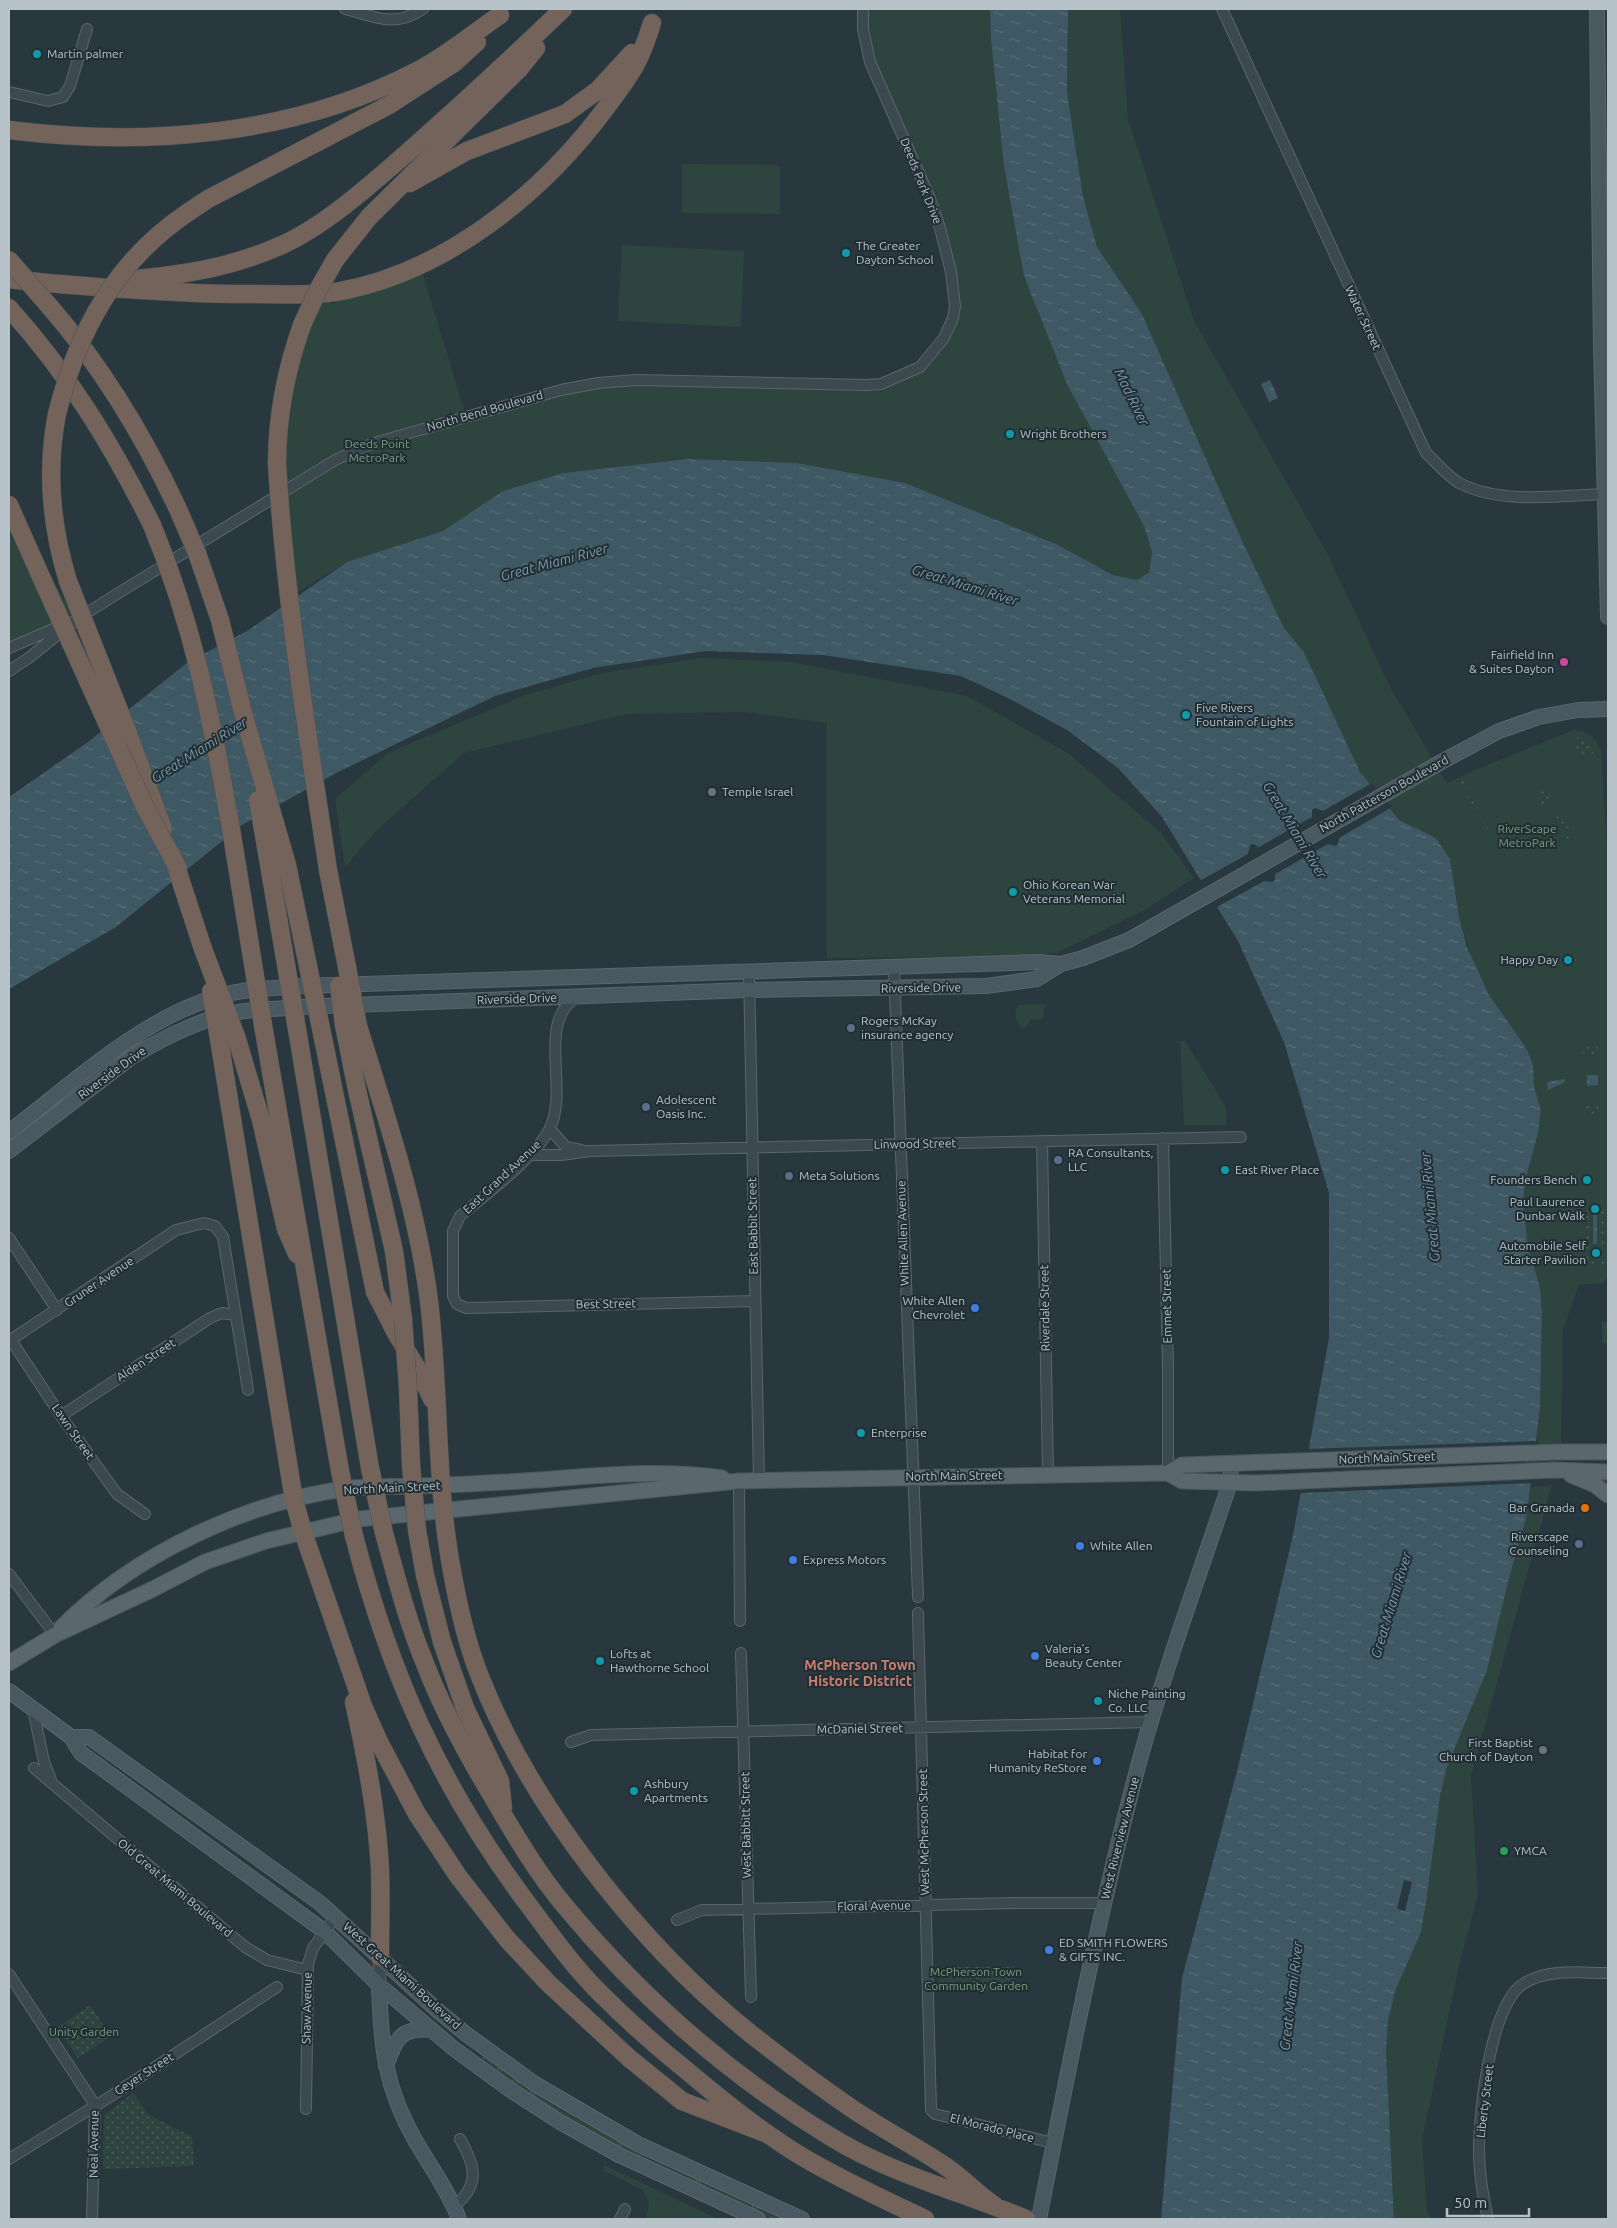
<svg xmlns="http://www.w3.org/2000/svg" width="1617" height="2228" viewBox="0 0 1617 2228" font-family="Ubuntu,sans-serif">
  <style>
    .grass { fill: url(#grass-tufts) }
    .park { fill: #2e453f }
    .garden { fill: url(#garden-dots) }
    .water { fill: url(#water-ripples) }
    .pier { fill: #28383e }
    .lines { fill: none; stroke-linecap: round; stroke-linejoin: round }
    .minor-casing { stroke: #5a666c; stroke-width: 12 }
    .tertiary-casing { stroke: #5a666c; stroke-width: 14 }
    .secondary-casing { stroke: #5a666c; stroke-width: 16 }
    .primary-casing { stroke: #48555b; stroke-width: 17 }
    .motorway-casing { stroke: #475359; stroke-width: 19 }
    .minor { stroke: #3c494f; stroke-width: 10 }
    .tertiary { stroke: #3c494f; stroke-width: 12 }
    .secondary { stroke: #4a5961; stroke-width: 14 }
    .primary { stroke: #5a686e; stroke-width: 15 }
    .motorway { stroke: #74635a; stroke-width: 18 }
    .motorway-bridge-casing { stroke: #475359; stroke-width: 19; stroke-linecap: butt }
    .motorway-bridge { stroke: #74635a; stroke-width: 18 }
    .culture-dot { fill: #0f9aa8; stroke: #212e34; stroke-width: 2 }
    .hotel-dot { fill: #d1479c; stroke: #212e34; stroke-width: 2 }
    .worship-dot { fill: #6b7280; stroke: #212e34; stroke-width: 2 }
    .service-dot { fill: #5c6f8a; stroke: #212e34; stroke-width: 2 }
    .shop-dot { fill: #3f7fe0; stroke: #212e34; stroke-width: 2 }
    .food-dot { fill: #e8710a; stroke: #212e34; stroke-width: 2 }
    .leisure-dot { fill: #2e9e5b; stroke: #212e34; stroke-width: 2 }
    .labels { text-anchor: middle; stroke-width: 4; stroke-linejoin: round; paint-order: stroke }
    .poi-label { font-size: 12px; fill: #b8c3c9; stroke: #212e34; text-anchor: start }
    .street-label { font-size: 12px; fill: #b8c3c9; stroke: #212e34 }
    .park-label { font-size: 12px; fill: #7a9d79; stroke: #212e34 }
    .water-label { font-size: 14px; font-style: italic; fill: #7c9baa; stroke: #212e34 }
    .neighbourhood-label { font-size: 14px; font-weight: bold; fill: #cc7f71; stroke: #212e34 }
  </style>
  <defs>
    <pattern id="grass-tufts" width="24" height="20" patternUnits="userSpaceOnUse" patternTransform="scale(1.25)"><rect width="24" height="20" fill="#2e453f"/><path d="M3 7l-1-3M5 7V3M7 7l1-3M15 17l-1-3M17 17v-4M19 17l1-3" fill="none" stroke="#4a5e59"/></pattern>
    <pattern id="garden-dots" width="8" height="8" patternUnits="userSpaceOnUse" patternTransform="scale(1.25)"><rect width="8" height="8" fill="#2e453f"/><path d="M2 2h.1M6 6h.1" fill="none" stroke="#4a5e59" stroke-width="1.8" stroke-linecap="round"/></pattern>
    <pattern id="water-ripples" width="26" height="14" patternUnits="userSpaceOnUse" patternTransform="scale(1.25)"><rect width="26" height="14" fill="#3e5864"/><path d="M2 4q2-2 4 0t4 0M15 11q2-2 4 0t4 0" fill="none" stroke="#586e79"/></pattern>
  </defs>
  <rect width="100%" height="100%" fill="#28383e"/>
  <path class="grass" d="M1602,1322H1607V1344L1602,1343Z
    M482,2057H485C578,2126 682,2172 788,2219H772C670,2173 571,2129 481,2060Z"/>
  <path class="park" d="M863,9H990L991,40L1004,167L1024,276L1116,474L1144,526L1152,552L1149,571L1137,580L1113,575L1056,544L905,483L797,463L688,459L563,473L503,491L443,531L347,562L289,597L280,410L318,290L332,304L420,265L466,416L598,383L866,385L920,367L953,318L940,228L870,62Z
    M1068,9H1120L1128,119L1194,321L1328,555L1390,687L1447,783L1470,772L1574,730C1589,732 1594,737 1601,750L1608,867V1274L1604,1283L1579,1285L1563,1329L1561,1446L1536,1448L1540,1408L1542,1312L1540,1287L1528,1247L1523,1203L1525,1181L1540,1121L1541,1110L1534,1087L1533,1065L1522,1042L1489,995L1475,968L1459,917L1450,859L1436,838L1399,820L1360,772L1304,652L1284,628L1244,545L1142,314L1097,247L1083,196L1067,92Z
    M682,164L776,165L780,167V214L682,213Z
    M622,245L744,251L741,327L618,321Z
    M9,511L77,619L9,648Z
    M701,658L791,662L967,696L1068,753L1161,833L1194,878L1148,908L1057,953L1022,956L827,958V723L745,712L627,714L464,753L376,831L345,867L335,799L388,753L523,696L602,673Z
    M1046,1004L1043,1011L1044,1018L1038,1020L1030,1019L1028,1025L1023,1029C1016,1022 1013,1014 1018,1005Z
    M1180,1041H1185L1226,1107V1125H1184Z
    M1552,1485L1471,1776L1478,1894L1459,1966L1422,2140L1427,2211L1431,2219H1394L1386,2051L1388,2020L1396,1989L1421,1932L1440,1796L1447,1767L1487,1670L1508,1582L1527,1515L1531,1487Z
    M604,2165L718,2219H646L649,2203L643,2190L604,2171Z"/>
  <path class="garden" d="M1576,737L1588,742L1594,755H1582L1576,749Z
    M1463,780L1492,836L1458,783Z
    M1541,786L1554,798L1543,810L1536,792Z
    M1560,810L1573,836L1567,839L1556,816Z
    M1592,1045L1599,1048L1602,1055L1582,1054L1585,1048Z
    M1583,1105L1602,1106L1601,1111L1598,1113L1591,1115L1584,1110Z
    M1585,1210H1589L1590,1248L1587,1251C1587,1267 1599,1258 1606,1255V1265H1588L1585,1253Z
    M1601,1210H1605L1606,1252H1603L1601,1247Z
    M938,1967H1015V1991L938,1992Z
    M90,2005L111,2036L78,2058L57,2028Z
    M133,2093L148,2114L192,2137L194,2166L103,2169L104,2115Z"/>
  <path class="water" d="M990,9H1068L1067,92L1083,196L1097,247L1142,314L1244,545L1284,628L1304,652L1360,772L1399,820L1436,838L1450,859L1459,917L1467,947L1489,995L1522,1042L1529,1054L1533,1065L1534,1087L1541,1110L1538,1133L1525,1181L1523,1203L1528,1247L1540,1287L1542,1312L1540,1408L1527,1515L1508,1582L1487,1670L1447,1767L1440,1796L1427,1896L1421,1932L1396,1989L1388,2020L1386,2051L1394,2219H1161L1182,1978L1237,1771L1293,1535L1329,1338V1193L1284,1042L1238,941L1162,817L1118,768L1067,730L1008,698L961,676L823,655L706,651L593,668L495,696L338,772L242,825L116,927L9,989V797L88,742L188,662L247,631L347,562L443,531L503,491L563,473L688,459L797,463L905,483L1056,544L1113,575L1137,580L1149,572L1152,552L1144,526L1067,384L1024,276L1004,167L991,40Z
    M1270,380L1278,398L1269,402L1261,384Z
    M1587,1075H1598V1085L1587,1086Z
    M1565,1079V1082L1548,1090L1547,1082Z
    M1593,1213H1597V1244H1593Z"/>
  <path class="pier" d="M1372,783L1392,807L1339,838L1338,844L1336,846L1328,844L1275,874V880L1272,882L1264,881L1215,908L1198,882L1248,854L1250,845L1253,844L1259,847L1312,817V810L1315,808L1323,811Z
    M1539,1441L1534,1483L1298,1493L1306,1449Z
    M1404,1880L1412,1882L1405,1911L1397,1909Z"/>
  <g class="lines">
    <g class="minor-casing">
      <path id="minor" d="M345,9C377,17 394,28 423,9
        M1222,9L1426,453C1437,463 1449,478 1461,484C1502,504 1559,496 1604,494
        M9,92L48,101L63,97L70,86L87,29
        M9,648L67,623
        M9,671L30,657L77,619L125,589L337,459L374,443L561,390L598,383L636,380L866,385L881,384L920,367L944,338L953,318L955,306L951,272L940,228L929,196L870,62L863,29V9
        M894,968L918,1597
        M749,971L759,1481
        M575,998C537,1024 569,1088 550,1128C536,1157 486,1194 460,1216L453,1231V1296L457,1304L466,1308L755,1301
        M550,1129L566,1147L581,1150
        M1163,1138L1168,1367V1473
        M1042,1141L1048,1474
        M530,1155H561L590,1151L1241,1137
        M9,1238L57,1310
        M11,1340L61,1416L117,1494L145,1514
        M9,1341L176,1230L204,1223L215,1226L223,1237L248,1390
        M61,1416L210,1318L222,1313L235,1315
        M739,1481L740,1621
        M9,1574L55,1635
        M918,1613L931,2110L935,2114L1053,2143
        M741,1653L751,1997
        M33,1709L44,1762L51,1780
        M571,1742L591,1735L1151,1722
        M34,1768L245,1947L267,1960L307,1970
        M677,1920L702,1910L1016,1903H1104
        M9,1974L95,2105L92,2219
        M306,2109L308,1964L313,1948L336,1916
        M9,2159L108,2098L277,1987
        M454,2206C481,2185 475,2165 460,2139
        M620,2219L625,2209
        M1488,2219C1483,2197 1479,2174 1479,2151C1479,2113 1490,2006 1523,1984C1547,1968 1580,1973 1608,1973"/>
    </g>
    <g class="tertiary-casing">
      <path id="tertiary" d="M379,1985L380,1957"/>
    </g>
    <g class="secondary-casing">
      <path id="secondary" d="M1597,9L1601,346L1608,617
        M9,1132C77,1080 155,1005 242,991C262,988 282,988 302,986L1038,962L1061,964
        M9,1151L133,1056C167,1036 204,1017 244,1011C262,1009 281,1009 299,1007L748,990L986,986L1037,979L1061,964L1083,958L1129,940L1441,762L1499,731L1539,717L1578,710L1608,709
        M9,1691L71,1737L81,1753L324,1931L379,1985L453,2048L509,2089L560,2122L619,2155L758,2219
        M71,1737H89L320,1903L437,2010L466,2034L535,2084L638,2144L802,2219
        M379,1985C381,2045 384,2086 415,2140C430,2166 448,2190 459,2219
        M386,2066C396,2039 400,2027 432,2030
        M1039,2219C1069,2065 1099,1911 1140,1759C1166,1666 1199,1575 1230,1483L1231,1464"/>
    </g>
    <g class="primary-casing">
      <path id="primary" d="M1168,1473L1182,1465L1557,1452H1608
        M1571,1475L1595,1485L1608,1495
        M61,1628C134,1554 249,1500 352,1488C373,1486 395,1487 417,1486C452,1485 487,1483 522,1481C587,1477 658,1468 722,1478
        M9,1663L55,1635L153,1589L205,1562L266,1541L359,1519L739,1481L1168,1473L1182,1481L1257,1483L1554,1470L1608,1472"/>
    </g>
    <g class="motorway-casing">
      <path id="motorway" d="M9,130C145,147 291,136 415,72C445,57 472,34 500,15
        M410,183L467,151L565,114L598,90L632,53
        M190,211L208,199L389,105L454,63L477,42
        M335,260L369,217L519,69L536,48
        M9,279C41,283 75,285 108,288C157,291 206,295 256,294C282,294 310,296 336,292C444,273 541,195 605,109C616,94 628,79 637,62C643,50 648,36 652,23
        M123,280C178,276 231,268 282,245C326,225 370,185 407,153C460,106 512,58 563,9
        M50,307C103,368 143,435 177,507
        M9,308C70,376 111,443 152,525
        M57,414C46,470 51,526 68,581
        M277,464C277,416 286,370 302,325
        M9,505L42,579
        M128,733L163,829
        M172,854L203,949
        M328,870L347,967
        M344,1025L357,1090L394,1251L403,1319
        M358,1026C386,1116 417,1207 429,1301C440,1391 435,1482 452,1571C458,1605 466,1641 479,1674C530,1806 641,1946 751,2034C784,2060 819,2086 854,2110C884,2130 915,2146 945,2166C963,2178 977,2194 995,2206
        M297,1029L370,1468
        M264,1031L340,1471
        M236,1036L261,1120L286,1229L297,1254
        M219,1039L294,1500L303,1532L363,1706L379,1742L417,1814L458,1876L507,1939L548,1983L629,2058L682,2101L765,2133
        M324,1043L375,1292L396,1333L421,1375L432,1399
        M408,1388L411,1465
        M417,1530L425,1575L442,1642L465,1708L500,1781L503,1808
        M384,1533C396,1576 407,1620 424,1661C441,1706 463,1747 488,1789C511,1828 534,1869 564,1905C641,1998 727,2074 831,2137C891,2174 962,2192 1026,2219
        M354,1536C390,1674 439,1784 524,1899C548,1931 571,1964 600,1993C627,2020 656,2046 686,2070C723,2101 760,2131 801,2156C841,2180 883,2199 925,2219
        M354,1702C366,1757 377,1813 380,1869C381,1898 380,1928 380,1957"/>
    </g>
    <use href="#minor" class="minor"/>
    <use href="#tertiary" class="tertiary"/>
    <use href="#secondary" class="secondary"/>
    <use href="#primary" class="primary"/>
    <use href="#motorway" class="motorway"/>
    <g class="motorway-bridge-casing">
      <path id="motorway-bridge" d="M9,260L50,307
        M302,325L318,290L335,260
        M57,414C78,330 116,260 190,211
        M277,464C285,600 308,736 328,870
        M177,507L197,553L220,620L242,709L287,865L324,1043
        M152,525C194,627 212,721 231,829C242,896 253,964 264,1031
        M42,579L145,807L178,868
        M68,581L128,733
        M258,800L297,1029
        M203,949L236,1036
        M347,967L358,1026
        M339,986L344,1025
        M211,991L219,1039
        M403,1319L408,1388
        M411,1465L417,1530
        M370,1468L384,1533
        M340,1471L354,1536"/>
    </g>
    <use href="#motorway-bridge" class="motorway-bridge"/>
  </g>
  <g class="culture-dot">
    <circle cx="37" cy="54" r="5"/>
    <circle cx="846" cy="253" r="5"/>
    <circle cx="1010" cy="434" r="5"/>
    <circle cx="1186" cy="715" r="5"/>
    <circle cx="1013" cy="892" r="5"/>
    <circle cx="1568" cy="960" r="5"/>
    <circle cx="1225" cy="1170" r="5"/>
    <circle cx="1587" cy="1180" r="5"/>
    <circle cx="1595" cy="1209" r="5"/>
    <circle cx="1596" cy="1253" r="5"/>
    <circle cx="861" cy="1433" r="5"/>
    <circle cx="600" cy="1661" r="5"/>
    <circle cx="1098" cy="1701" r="5"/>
    <circle cx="634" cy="1791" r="5"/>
  </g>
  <circle class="hotel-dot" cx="1564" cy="662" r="5"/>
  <g class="worship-dot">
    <circle cx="712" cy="792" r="5"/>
    <circle cx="1543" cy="1750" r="5"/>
  </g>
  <g class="service-dot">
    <circle cx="851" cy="1028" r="5"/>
    <circle cx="646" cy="1107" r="5"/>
    <circle cx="1058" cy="1160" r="5"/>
    <circle cx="789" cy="1176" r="5"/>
    <circle cx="1579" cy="1544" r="5"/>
  </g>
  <g class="shop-dot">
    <circle cx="975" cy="1308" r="5"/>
    <circle cx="1080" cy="1546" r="5"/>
    <circle cx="793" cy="1560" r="5"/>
    <circle cx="1035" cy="1656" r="5"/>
    <circle cx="1097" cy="1761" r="5"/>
    <circle cx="1049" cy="1950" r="5"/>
  </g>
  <circle class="food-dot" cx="1585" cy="1508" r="5"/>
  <circle class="leisure-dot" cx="1504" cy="1851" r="5"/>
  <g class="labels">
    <g class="poi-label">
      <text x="47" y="58">Martin palmer</text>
      <text x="856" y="250">The Greater<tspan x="856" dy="14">Dayton School</tspan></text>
      <text x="1020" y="438">Wright Brothers</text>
      <text x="1554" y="659" text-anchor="end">Fairfield Inn<tspan x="1554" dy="14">&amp; Suites Dayton</tspan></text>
      <text x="1196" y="712">Five Rivers<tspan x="1196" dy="14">Fountain of Lights</tspan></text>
      <text x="722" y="796">Temple Israel</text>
      <text x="1023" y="889">Ohio Korean War<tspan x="1023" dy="14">Veterans Memorial</tspan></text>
      <text x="1558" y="964" text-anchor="end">Happy Day</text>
      <text x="861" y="1025">Rogers McKay<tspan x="861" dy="14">insurance agency</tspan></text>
      <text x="656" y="1104">Adolescent<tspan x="656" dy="14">Oasis Inc.</tspan></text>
      <text x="1068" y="1157">RA Consultants,<tspan x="1068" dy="14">LLC</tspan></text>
      <text x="1235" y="1174">East River Place</text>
      <text x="799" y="1180">Meta Solutions</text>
      <text x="1577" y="1184" text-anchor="end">Founders Bench</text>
      <text x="1585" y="1206" text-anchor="end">Paul Laurence<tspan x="1585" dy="14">Dunbar Walk</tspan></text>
      <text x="1586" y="1250" text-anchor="end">Automobile Self<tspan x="1586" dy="14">Starter Pavilion</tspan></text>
      <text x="965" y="1305" text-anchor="end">White Allen<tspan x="965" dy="14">Chevrolet</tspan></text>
      <text x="871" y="1437">Enterprise</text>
      <text x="1575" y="1512" text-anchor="end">Bar Granada</text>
      <text x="1569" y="1541" text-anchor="end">Riverscape<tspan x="1569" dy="14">Counseling</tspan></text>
      <text x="1090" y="1550">White Allen</text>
      <text x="803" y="1564">Express Motors</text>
      <text x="1045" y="1653">Valeria’s<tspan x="1045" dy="14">Beauty Center</tspan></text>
      <text x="610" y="1658">Lofts at<tspan x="610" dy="14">Hawthorne School</tspan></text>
      <text x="1108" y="1698">Niche Painting<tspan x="1108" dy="14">Co. LLC</tspan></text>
      <text x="1533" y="1747" text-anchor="end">First Baptist<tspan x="1533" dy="14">Church of Dayton</tspan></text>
      <text x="1087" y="1758" text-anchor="end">Habitat for<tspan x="1087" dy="14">Humanity ReStore</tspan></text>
      <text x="644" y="1788">Ashbury<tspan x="644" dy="14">Apartments</tspan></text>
      <text x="1514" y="1855">YMCA</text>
      <text x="1059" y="1947">ED SMITH FLOWERS<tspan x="1059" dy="14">&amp; GIFTS INC.</tspan></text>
    </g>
    <g class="street-label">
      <text transform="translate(921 181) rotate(68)" y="4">Deeds Park Drive</text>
      <text transform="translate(1363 318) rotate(65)" y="4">Water Street</text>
      <text transform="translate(485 411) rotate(-16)" y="4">North Bend Boulevard</text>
      <text transform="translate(1384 794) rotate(-29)" y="4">North Patterson Boulevard</text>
      <text transform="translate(921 988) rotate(-1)" y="4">Riverside Drive</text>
      <text transform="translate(517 999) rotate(-2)" y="4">Riverside Drive</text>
      <text transform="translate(112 1073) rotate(-36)" y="4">Riverside Drive</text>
      <text transform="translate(915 1144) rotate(-1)" y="4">Linwood Street</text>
      <text transform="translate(502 1177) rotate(-43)" y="4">East Grand Avenue</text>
      <text transform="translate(753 1226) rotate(-91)" y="4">East Babbit Street</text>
      <text transform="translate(903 1233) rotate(-92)" y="4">White Allen Avenue</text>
      <text transform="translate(99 1282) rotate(-34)" y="4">Gruner Avenue</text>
      <text transform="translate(606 1304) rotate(-1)" y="4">Best Street</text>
      <text transform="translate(1167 1306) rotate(-91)" y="4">Emmet Street</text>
      <text transform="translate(1045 1308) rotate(-91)" y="4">Riverdale Street</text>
      <text transform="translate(146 1360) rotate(-33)" y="4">Alden Street</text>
      <text transform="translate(73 1432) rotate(55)" y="4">Lawn Street</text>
      <text transform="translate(1387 1458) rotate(-2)" y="4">North Main Street</text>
      <text transform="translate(954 1476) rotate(-1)" y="4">North Main Street</text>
      <text transform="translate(392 1488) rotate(-3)" y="4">North Main Street</text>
      <text transform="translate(860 1729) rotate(-1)" y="4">McDaniel Street</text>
      <text transform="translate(746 1825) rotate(-91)" y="4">West Babbitt Street</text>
      <text transform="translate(924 1832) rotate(-91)" y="4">West McPherson Street</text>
      <text transform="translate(1120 1838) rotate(-76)" y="4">West Riverview Avenue</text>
      <text transform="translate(175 1888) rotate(40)" y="4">Old Great Miami Boulevard</text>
      <text transform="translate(874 1906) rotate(-1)" y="4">Floral Avenue</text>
      <text transform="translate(402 1976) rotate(42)" y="4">West Great Miami Boulevard</text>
      <text transform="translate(307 2008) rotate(-89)" y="4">Shaw Avenue</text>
      <text transform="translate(144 2074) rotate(-33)" y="4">Geyer Street</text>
      <text transform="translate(1485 2101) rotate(-83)" y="4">Liberty Street</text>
      <text transform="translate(992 2128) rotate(14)" y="4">El Morado Place</text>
      <text transform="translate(94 2144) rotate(-89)" y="4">Neal Avenue</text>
    </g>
    <g class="park-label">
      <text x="377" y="448">Deeds Point<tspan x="377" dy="14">MetroPark</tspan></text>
      <text x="1527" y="833">RiverScape<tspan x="1527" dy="14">MetroPark</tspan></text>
      <text x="976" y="1976">McPherson Town<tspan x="976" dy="14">Community Garden</tspan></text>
      <text x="84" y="2036">Unity Garden</text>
    </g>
    <g class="water-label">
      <text transform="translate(1132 397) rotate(64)" y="5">Mad River</text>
      <text transform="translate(554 562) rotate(-15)" y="5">Great Miami River</text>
      <text transform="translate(965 585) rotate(17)" y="5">Great Miami River</text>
      <text transform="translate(199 750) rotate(-32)" y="5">Great Miami River</text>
      <text transform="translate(1295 830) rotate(59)" y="5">Great Miami River</text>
      <text transform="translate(1430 1207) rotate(-95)" y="5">Great Miami River</text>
      <text transform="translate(1391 1605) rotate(-73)" y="5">Great Miami River</text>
      <text transform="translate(1291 1996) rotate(-83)" y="5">Great Miami River</text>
    </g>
    <g class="neighbourhood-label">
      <text x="860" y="1670">McPherson Town<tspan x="860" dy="16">Historic District</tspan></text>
    </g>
  </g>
  <rect width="1617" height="2228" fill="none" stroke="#b8c3c9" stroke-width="20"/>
  <path d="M1447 2208v8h82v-8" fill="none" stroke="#b8c3c9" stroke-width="2.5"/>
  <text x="1454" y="2208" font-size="15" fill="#b8c3c9" stroke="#212e34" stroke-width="4" paint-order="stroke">50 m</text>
</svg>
